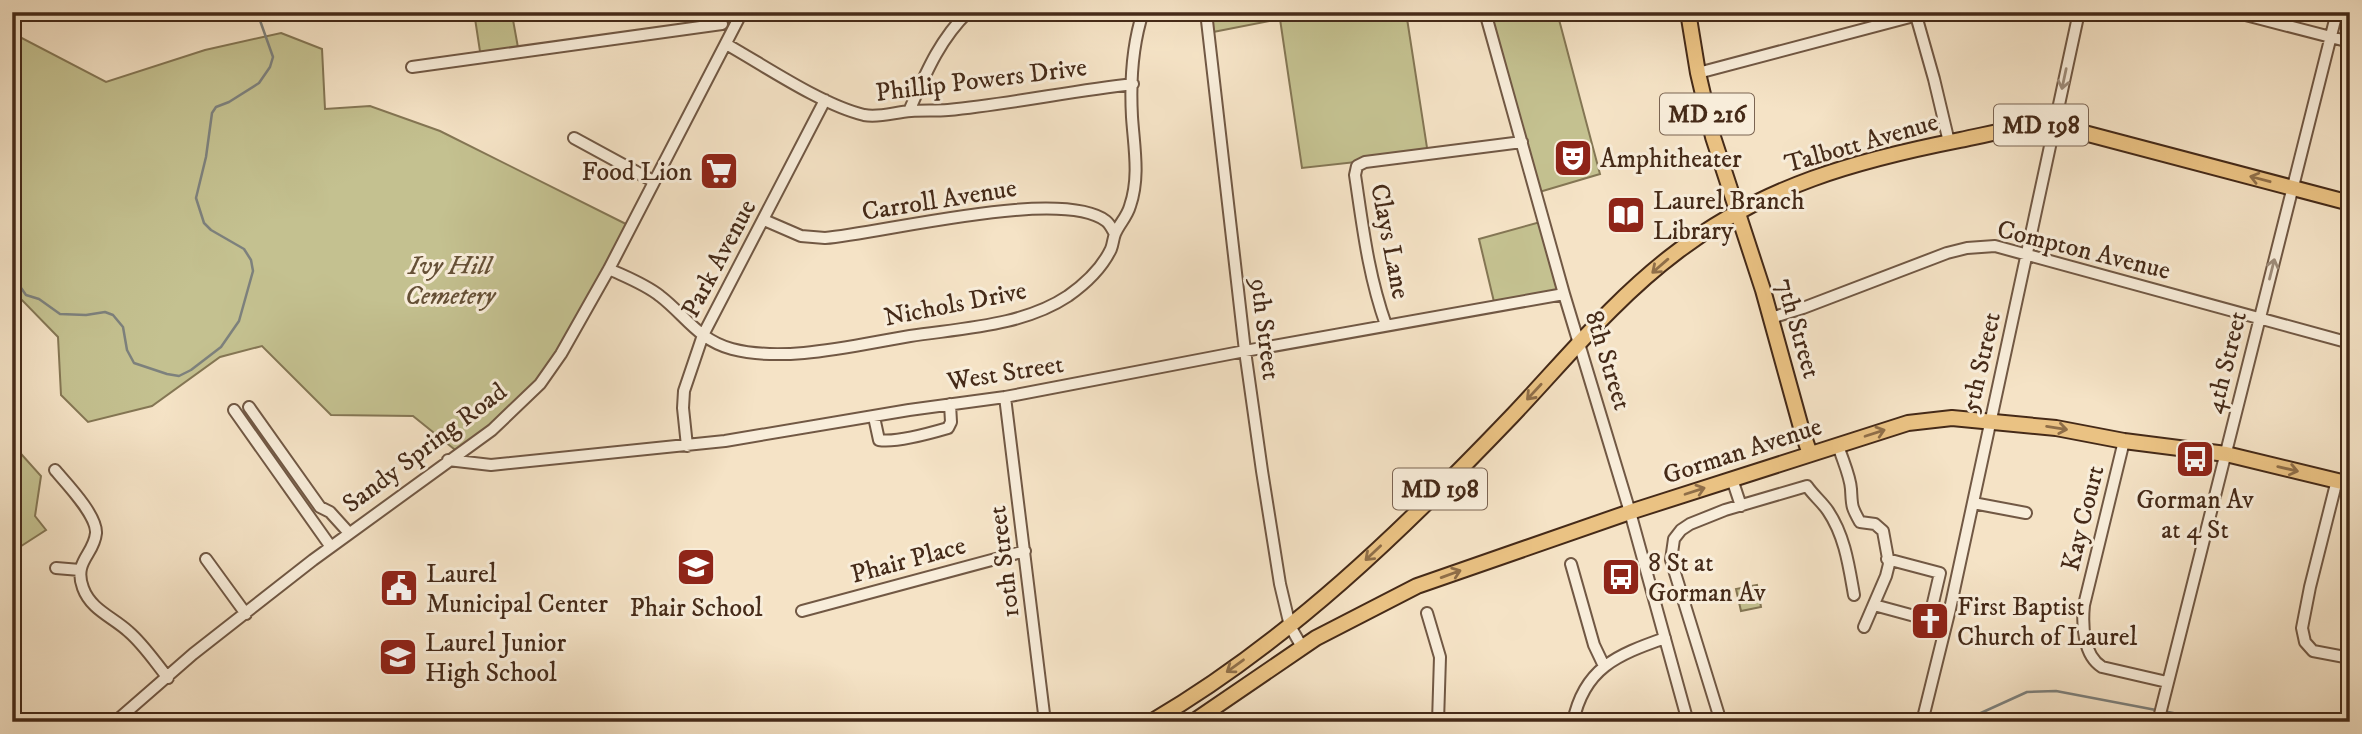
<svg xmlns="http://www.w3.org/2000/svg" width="2362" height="734" viewBox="0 0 2362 734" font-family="'IM FELL DW Pica',serif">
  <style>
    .green { fill: #c4c190; stroke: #847654; stroke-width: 2 }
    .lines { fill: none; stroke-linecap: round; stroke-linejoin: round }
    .stream { stroke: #7d817d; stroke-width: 2.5 }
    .minor-casing { stroke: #715844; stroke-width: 14 }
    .major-casing { stroke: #452a18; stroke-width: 18 }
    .minor { stroke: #f8edda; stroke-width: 10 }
    .major { stroke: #eac283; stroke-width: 14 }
    .oneway { stroke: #9e8c79 }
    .oneway2 { stroke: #8f6e48 }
    .labels { text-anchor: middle; stroke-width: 6; stroke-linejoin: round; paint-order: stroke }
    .shield { fill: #f8edda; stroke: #7b6452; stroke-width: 2 }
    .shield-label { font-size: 24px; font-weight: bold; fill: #452a18 }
    .street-label { font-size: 26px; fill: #452a18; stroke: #f8edda }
    .poi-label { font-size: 26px; fill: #452a18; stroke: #f8edda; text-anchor: start }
    .park-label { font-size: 26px; font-style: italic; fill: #655036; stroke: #f8edda }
  </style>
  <rect width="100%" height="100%" fill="#f5e3c6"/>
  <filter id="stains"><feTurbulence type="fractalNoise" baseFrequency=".00286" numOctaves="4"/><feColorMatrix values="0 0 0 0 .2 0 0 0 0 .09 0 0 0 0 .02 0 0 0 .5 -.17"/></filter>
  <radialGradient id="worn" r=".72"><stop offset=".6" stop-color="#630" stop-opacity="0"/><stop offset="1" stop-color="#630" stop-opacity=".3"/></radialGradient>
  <path class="green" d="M474,12H515L516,19L513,20L519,53L481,58Z
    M1207,12H1406L1428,154L1302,168L1280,19L1208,33Z
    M1484,12H1557L1600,174L1536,193Z
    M281,33L322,49L325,109L370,106L440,131L630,226L561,354L520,405L459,453L413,416L331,415L262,346L220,357L152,406L88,422L61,395L58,337L22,300L12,296V36H18L106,82L205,50Z
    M1544,221L1564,294L1495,306L1479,239Z
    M14,446L41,476L35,516L46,530L12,552Z
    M1757,585L1761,607L1741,611L1736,589Z"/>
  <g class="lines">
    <path class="stream" d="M12,275L26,295L39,299L60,314L86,315L105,312L113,315L123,327L127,350L134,363L167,374L179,376L191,370L221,347L239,321L253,271L251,260L244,249L211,230L204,223L196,198L206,157L212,113L216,107L229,102L259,83L270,67L273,57L257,12
      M2163,711L2183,715L2292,722
      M1961,722L2027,692L2056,691L2156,710"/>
    <g class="minor-casing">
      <path id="minor" d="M1206,12L1245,351L1262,471L1280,584L1290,626L1302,647
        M1485,12L1564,294L1630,512L1688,722
        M1915,12L1934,79L1949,142
        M2234,12L2350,42
        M726,44C765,66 822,105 864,115C880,118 895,112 911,111C923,110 936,111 948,110C1010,104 1071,91 1133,84
        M412,67L722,24
        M1698,73L1929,12
        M909,111C925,75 939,40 968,12
        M574,138L653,181
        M764,220L801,236L825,238C884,233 1061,187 1106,221C1110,224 1112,229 1115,234
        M609,269C626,277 645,284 660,296C685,315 698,340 732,349C786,363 855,345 910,336C963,328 1023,326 1068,296C1085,284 1102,268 1111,249C1113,244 1113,239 1115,234C1119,224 1127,217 1130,206C1140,177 1134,147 1132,117C1130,81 1132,46 1143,12
        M1771,318L1803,308L1947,253L1967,248L1995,246L2350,343
        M1386,325C1368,274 1363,228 1355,175L1357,166L1365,162L1522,142
        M1005,397L1045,722
        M249,407L320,507L330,512L349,533
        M234,410L331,547
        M874,417L879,440C896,443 931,433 948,428L951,422L950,404
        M2124,441L2084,605C2082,625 2083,655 2102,667L2167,682
        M1838,445C1842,459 1850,475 1851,489C1852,506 1851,506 1860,522L1875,524L1883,531L1889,564L1886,576L1864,627
        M687,446L683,408L684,391L703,335L825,100
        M448,460L491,465L725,441L909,410L1005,397L1245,351L1564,294
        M55,470C66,483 97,515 96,533C94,555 73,561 83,588C91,610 113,617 129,632C144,645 155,662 168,678
        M1732,479L1741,506
        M2337,480L2310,587L2302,628L2305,642L2313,651L2350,658
        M1973,503L2026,513
        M206,559L246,614
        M1887,559L1940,573L1929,620
        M1571,564L1594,645L1604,666
        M56,568L80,570
        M1874,605L1933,621
        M802,611L1025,551
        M1427,613L1440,657L1438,722
        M115,722L193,654L313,560L492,430L540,384L561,354L609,269L742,12
        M1573,722C1584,668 1617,655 1665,638
        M1721,722L1671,560L1674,539L1681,530L1690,524L1725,510L1807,486C1813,495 1822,502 1828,511C1845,536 1849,567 1854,595
        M1922,722L1950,609L2079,12
        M2158,722L2337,12"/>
    </g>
    <g class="major-casing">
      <path id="major" d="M1688,12L1698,73L1713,137L1763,290L1802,431L1810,454
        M1151,722C1288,642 1403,530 1512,416C1565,360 1615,298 1678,251C1763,186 1858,160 1960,140C1991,134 2022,125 2054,125L2350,203
        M1193,722L1316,638L1417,586L1630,512L1908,423L1952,418L2056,428L2124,441L2226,454L2350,484"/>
    </g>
    <use href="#minor" class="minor"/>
    <use href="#major" class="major"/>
  </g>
  <defs><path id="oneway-shaft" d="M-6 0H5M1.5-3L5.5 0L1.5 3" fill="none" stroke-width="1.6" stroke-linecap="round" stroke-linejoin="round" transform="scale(1.75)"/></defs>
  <g class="oneway">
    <use href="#oneway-shaft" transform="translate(2064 79) rotate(102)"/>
    <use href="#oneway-shaft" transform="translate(2272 269) rotate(-76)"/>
  </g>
  <g class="oneway2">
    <use href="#oneway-shaft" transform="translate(2260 179) rotate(-165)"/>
    <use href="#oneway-shaft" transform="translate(1660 266) rotate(139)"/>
    <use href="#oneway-shaft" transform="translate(1534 392) rotate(133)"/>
    <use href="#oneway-shaft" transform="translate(2057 428) rotate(9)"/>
    <use href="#oneway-shaft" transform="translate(1875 433) rotate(-18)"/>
    <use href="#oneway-shaft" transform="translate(2288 469) rotate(13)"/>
    <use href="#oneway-shaft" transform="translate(1695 491) rotate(-18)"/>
    <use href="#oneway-shaft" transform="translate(1373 553) rotate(137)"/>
    <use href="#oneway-shaft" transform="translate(1451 574) rotate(-20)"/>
    <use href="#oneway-shaft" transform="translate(1235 666) rotate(144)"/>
  </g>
  <defs>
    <g id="theatre-square" transform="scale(2.0125)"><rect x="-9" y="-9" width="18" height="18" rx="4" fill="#8f2418" stroke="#f8edda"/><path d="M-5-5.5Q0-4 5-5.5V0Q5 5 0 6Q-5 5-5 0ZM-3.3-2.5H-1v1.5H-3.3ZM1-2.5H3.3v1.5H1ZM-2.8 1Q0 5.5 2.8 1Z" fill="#fff"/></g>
    <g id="supermarket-square" transform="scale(2.0125)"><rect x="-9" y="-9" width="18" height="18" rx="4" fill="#8f2418" stroke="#f8edda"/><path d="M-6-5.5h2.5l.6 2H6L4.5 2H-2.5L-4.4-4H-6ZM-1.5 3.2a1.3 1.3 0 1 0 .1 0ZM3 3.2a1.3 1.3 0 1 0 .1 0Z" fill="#fff"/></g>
    <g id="library-square" transform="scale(2.0125)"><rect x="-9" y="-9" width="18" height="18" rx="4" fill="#8f2418" stroke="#f8edda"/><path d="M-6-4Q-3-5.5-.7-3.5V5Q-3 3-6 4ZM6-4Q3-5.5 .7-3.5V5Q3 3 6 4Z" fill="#fff"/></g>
    <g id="bus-square" transform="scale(2.0125)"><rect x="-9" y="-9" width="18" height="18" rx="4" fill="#8f2418" stroke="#f8edda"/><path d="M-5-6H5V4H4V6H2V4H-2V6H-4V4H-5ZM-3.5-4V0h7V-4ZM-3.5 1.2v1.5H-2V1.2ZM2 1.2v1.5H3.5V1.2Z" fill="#fff"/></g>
    <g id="school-square" transform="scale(2.0125)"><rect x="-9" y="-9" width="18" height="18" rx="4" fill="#8f2418" stroke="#f8edda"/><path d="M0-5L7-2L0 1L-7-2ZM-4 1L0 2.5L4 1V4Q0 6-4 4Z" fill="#fff"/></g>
    <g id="civic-square" transform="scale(2.0125)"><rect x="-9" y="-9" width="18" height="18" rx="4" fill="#8f2418" stroke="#f8edda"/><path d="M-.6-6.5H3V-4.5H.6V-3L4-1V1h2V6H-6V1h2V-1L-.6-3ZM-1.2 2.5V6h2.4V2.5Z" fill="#fff"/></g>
    <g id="church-square" transform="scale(2.0125)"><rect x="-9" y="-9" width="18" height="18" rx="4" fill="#8f2418" stroke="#f8edda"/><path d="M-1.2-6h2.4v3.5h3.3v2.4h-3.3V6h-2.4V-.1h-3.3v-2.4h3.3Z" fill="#fff"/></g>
  </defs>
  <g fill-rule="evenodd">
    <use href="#theatre-square" x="1573" y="158"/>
    <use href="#supermarket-square" x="719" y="171"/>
    <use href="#library-square" x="1626" y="215"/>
    <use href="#bus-square" x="2195" y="459"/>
    <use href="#school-square" x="696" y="567"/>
    <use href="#bus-square" x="1621" y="577"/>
    <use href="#civic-square" x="399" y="588"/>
    <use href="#church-square" x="1930" y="621"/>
    <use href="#school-square" x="398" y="657"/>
  </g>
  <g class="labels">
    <g class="shield">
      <rect x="1660" y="93.5" width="94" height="41" rx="5"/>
      <rect x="1994" y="104.5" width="94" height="41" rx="5"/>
      <rect x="1393" y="468.5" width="94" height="41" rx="5"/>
    </g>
    <g class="shield-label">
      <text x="1707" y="122">MD 216</text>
      <text x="2041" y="133">MD 198</text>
      <text x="1440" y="497">MD 198</text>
    </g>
    <g class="street-label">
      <text transform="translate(981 79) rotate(-7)" y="9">Phillip Powers Drive</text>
      <text transform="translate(1861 142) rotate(-16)" y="9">Talbott Avenue</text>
      <text transform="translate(939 199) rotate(-9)" y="9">Carroll Avenue</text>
      <text transform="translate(1391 241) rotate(79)" y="9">Clays Lane</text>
      <text transform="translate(2084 249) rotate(14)" y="9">Compton Avenue</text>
      <text transform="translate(718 258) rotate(-62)" y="9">Park Avenue</text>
      <text transform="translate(955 303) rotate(-11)" y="9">Nichols Drive</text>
      <text transform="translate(1799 328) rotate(74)" y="9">7th Street</text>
      <text transform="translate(1266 329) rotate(83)" y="9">9th Street</text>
      <text transform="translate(1609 360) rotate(73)" y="9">8th Street</text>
      <text transform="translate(1980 362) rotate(-77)" y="9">5th Street</text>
      <text transform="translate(2225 362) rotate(-76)" y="9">4th Street</text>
      <text transform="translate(1005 372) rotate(-9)" y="9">West Street</text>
      <text transform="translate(424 447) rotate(-37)" y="9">Sandy Spring Road</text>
      <text transform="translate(1742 450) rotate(-18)" y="9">Gorman Avenue</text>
      <text transform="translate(2082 518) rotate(-76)" y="9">Kay Court</text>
      <text transform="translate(908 559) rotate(-15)" y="9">Phair Place</text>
      <text transform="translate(1003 562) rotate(-97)" y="9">10th Street</text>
    </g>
    <g class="poi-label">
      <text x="1600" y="167">Amphitheater</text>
      <text x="692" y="180" text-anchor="end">Food Lion</text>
      <text x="1653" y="209">Laurel Branch<tspan x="1653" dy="30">Library</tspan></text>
      <text x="2195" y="508" text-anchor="middle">Gorman Av<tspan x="2195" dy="30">at 4 St</tspan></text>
      <text x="1648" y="571">8 St at<tspan x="1648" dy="30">Gorman Av</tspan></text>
      <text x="426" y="582">Laurel<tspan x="426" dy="30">Municipal Center</tspan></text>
      <text x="1957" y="615">First Baptist<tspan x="1957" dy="30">Church of Laurel</tspan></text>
      <text x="696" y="616" text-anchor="middle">Phair School</text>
      <text x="425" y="651">Laurel Junior<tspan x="425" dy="30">High School</tspan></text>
    </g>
    <g class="park-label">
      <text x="450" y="274">Ivy Hill<tspan x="450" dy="30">Cemetery</tspan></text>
    </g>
  </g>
  <rect width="2362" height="734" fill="none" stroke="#f5e3c6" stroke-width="42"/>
  <rect x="14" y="14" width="2334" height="706" fill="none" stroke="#452a18" stroke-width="3.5"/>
  <rect x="21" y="21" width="2320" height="692" fill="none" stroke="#452a18" stroke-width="2"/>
  <rect width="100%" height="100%" filter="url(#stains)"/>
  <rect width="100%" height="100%" fill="url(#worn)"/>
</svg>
